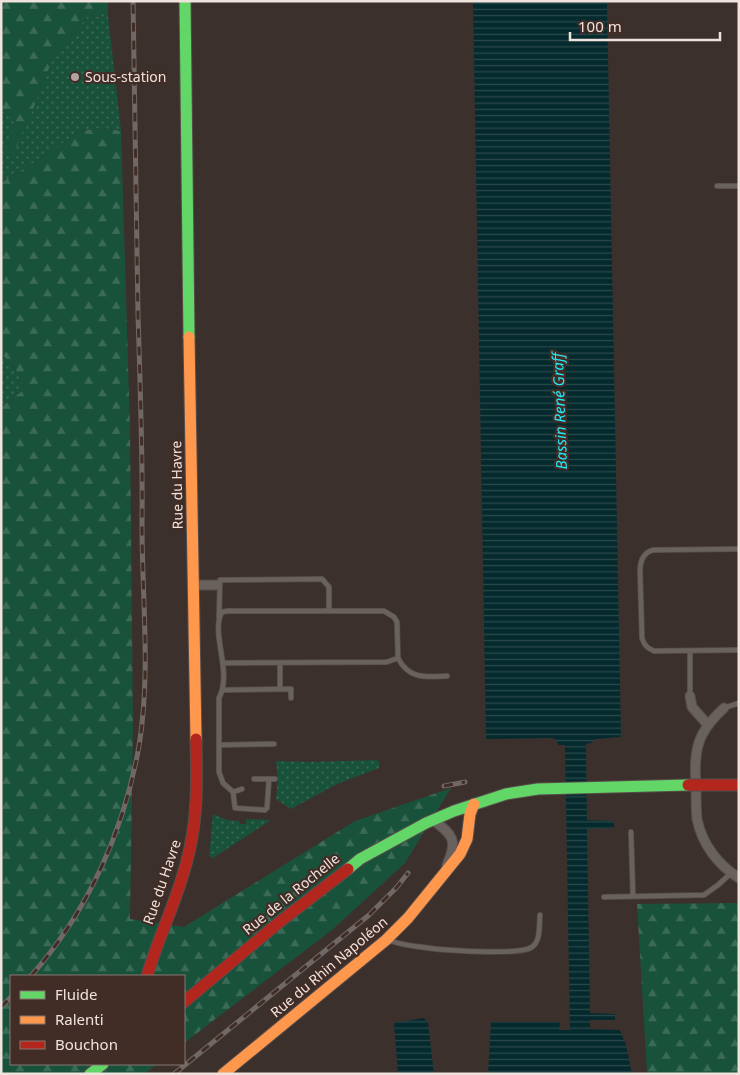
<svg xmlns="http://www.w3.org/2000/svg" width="740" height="1075" viewBox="0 0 740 1075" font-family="'Noto Sans',sans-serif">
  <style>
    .grass { fill: url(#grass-dots) }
    .forest { fill: url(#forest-firs) }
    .water { fill: url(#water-rules) }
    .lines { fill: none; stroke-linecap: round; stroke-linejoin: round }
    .lane-casing { stroke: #574d4a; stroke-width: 6 }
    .street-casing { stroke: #574d4a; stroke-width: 11 }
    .fast-casing { stroke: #574d4a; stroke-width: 13 }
    .slow-casing { stroke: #574d4a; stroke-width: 13 }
    .jam-casing { stroke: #574d4a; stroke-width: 13 }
    .lane { stroke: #69615e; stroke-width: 4.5 }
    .street { stroke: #69615e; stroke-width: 9 }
    .fast { stroke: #63d668; stroke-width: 11 }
    .slow { stroke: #ff974d; stroke-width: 11 }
    .jam { stroke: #b3261e; stroke-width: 11 }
    .rail-casing { stroke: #716865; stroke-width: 5 }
    .rail { stroke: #412d26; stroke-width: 3; stroke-dasharray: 9; stroke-linecap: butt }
    .jam-bridge-casing { stroke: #574d4a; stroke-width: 13; stroke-linecap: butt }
    .jam-bridge { stroke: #b3261e; stroke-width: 11 }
    .poi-dot { fill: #b1a4a0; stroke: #412d26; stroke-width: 2 }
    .labels { text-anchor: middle; stroke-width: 4.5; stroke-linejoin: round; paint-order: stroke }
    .poi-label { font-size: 14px; fill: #f0e3de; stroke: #412d26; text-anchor: start }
    .street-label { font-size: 14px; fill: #f0e3de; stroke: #412d26 }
    .water-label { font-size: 15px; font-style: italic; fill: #22e8f7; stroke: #412d26 }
  </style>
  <defs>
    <pattern id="grass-dots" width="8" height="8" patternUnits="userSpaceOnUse" patternTransform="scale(1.25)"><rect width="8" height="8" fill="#19523b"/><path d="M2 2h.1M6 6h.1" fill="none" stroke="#3b6b57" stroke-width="1.8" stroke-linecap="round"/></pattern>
    <pattern id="forest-firs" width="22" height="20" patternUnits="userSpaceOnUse" patternTransform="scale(1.25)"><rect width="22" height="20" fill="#19523b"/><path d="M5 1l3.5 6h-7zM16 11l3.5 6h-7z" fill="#3b6b57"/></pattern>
    <pattern id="water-rules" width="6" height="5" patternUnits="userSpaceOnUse" patternTransform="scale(1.25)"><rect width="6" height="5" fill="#052a2d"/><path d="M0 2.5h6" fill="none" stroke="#2a494b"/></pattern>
  </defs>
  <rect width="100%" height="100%" fill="#3b302c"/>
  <path class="grass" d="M108,16L121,131L102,128L79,131L51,152L1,183V111L17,116L6,152L33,109L52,60L87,17Z
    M1,353L15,368L25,389L1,407Z
    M276,761L309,762L377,760L379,762V768L337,784L291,809L276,799L278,779Z
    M213,814L227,820L239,821L240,824H246V819L271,820L213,858L209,856Z"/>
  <path class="forest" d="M1,1H108V16L87,17L52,60L33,109L13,154L6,152L17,116L1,111Z
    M102,128L121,131L130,428L133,730L130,919L184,927L355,821L451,788L405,863L332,930L184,1043V976H11V1064H157L144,1074H1V407L25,389L15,368L1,353V183L51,152L79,131Z
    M739,903V1074H647L637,904Z"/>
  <path class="water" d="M473,1H607L621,737L596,739L591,743L586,744L587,820L614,821V828L587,829L590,1013L615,1014V1020H590V1029L620,1030L626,1045L632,1074H488L491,1022H560L559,1030H570L565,745H559L555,739L551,738L486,739Z
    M424,1018L428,1023L434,1074H398L394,1023Z"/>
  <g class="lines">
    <g class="lane-casing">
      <path id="lane" d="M717,186H739
        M739,549L653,550C643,553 641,560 640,569L642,638C644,645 647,648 654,651L739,650
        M219,617L220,580L322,579L329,587V611
        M690,651V696
        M224,663L387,662L398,658
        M280,663V689
        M223,690L291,689V698
        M724,708L739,703
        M219,745L274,744
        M254,779H275
        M269,779L267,808L265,810L235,808L233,792L223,783L219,772V698C233,672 210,633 222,612L228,611H384L394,617L397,622L398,658C409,680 427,677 447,676
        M233,792L242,789
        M631,832L633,896
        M604,897L704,895L718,885L731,873
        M388,940C399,944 410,946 421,947C439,950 520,956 532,947C541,941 539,925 540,915"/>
    </g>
    <g class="street-casing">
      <path id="street" d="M193,585H216
        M690,696L692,707L708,725
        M724,708C715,716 708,724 702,735C694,751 695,771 696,788C696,798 696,809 697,819C702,844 718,865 739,878
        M433,820C453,835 458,840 447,865"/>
    </g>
    <g class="fast-casing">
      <path id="fast" d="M185,1L189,337
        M348,869L360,859L426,823L454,811L506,794L538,789L688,785
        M90,1074L103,1064"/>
    </g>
    <g class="slow-casing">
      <path id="slow" d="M189,337L196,739
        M223,1074L386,940L408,918L460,854L467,839L470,814L474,804"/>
    </g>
    <g class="jam-casing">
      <path id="jam" d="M705,785H739
        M147,976C158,938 176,903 186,864C198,823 197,782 196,739
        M184,1002L277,924L348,869"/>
    </g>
    <use href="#lane" class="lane"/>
    <use href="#street" class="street"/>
    <use href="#fast" class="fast"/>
    <use href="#slow" class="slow"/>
    <use href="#jam" class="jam"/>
    <g class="rail-casing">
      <path id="rail" d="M444,786L465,782
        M31,976C88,911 124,831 139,746C151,674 142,598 142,525C143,454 140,384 138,314C136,209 135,105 133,1
        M1,1007L11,997
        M174,1074L369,915L397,887L408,873"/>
    </g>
    <use href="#rail" class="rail"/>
    <g class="jam-bridge-casing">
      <path id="jam-bridge" d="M688,785H705"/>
    </g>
    <use href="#jam-bridge" class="jam-bridge"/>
  </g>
  <circle class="poi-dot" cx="75" cy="77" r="5"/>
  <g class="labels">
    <g class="poi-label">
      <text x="85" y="82">Sous-station</text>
    </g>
    <g class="street-label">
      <text transform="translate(177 485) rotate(-91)" y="5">Rue du Havre</text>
      <text transform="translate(162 882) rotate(-71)" y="5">Rue du Havre</text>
      <text transform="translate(291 894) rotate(-39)" y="5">Rue de la Rochelle</text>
      <text transform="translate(329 967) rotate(-40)" y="5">Rue du Rhin Napoléon</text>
    </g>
    <g class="water-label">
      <text transform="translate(560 411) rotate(-92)" y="5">Bassin René Graff</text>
    </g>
  </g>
  <rect width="740" height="1075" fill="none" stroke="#f0e3de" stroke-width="5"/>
  <rect x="10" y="975" width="175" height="90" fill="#412d26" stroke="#877670"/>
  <rect x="20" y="991" width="25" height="8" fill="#63d668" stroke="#877670"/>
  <text x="55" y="1000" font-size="15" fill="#f0e3de">Fluide</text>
  <rect x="20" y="1016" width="25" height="8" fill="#ff974d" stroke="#877670"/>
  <text x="55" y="1025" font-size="15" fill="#f0e3de">Ralenti</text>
  <rect x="20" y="1041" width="25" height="8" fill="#b3261e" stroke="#877670"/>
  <text x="55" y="1050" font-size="15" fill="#f0e3de">Bouchon</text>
  <path d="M570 32v8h150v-8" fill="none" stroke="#f0e3de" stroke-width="2.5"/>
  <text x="578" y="32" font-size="15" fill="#f0e3de" stroke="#412d26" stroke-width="4" paint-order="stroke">100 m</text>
</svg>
